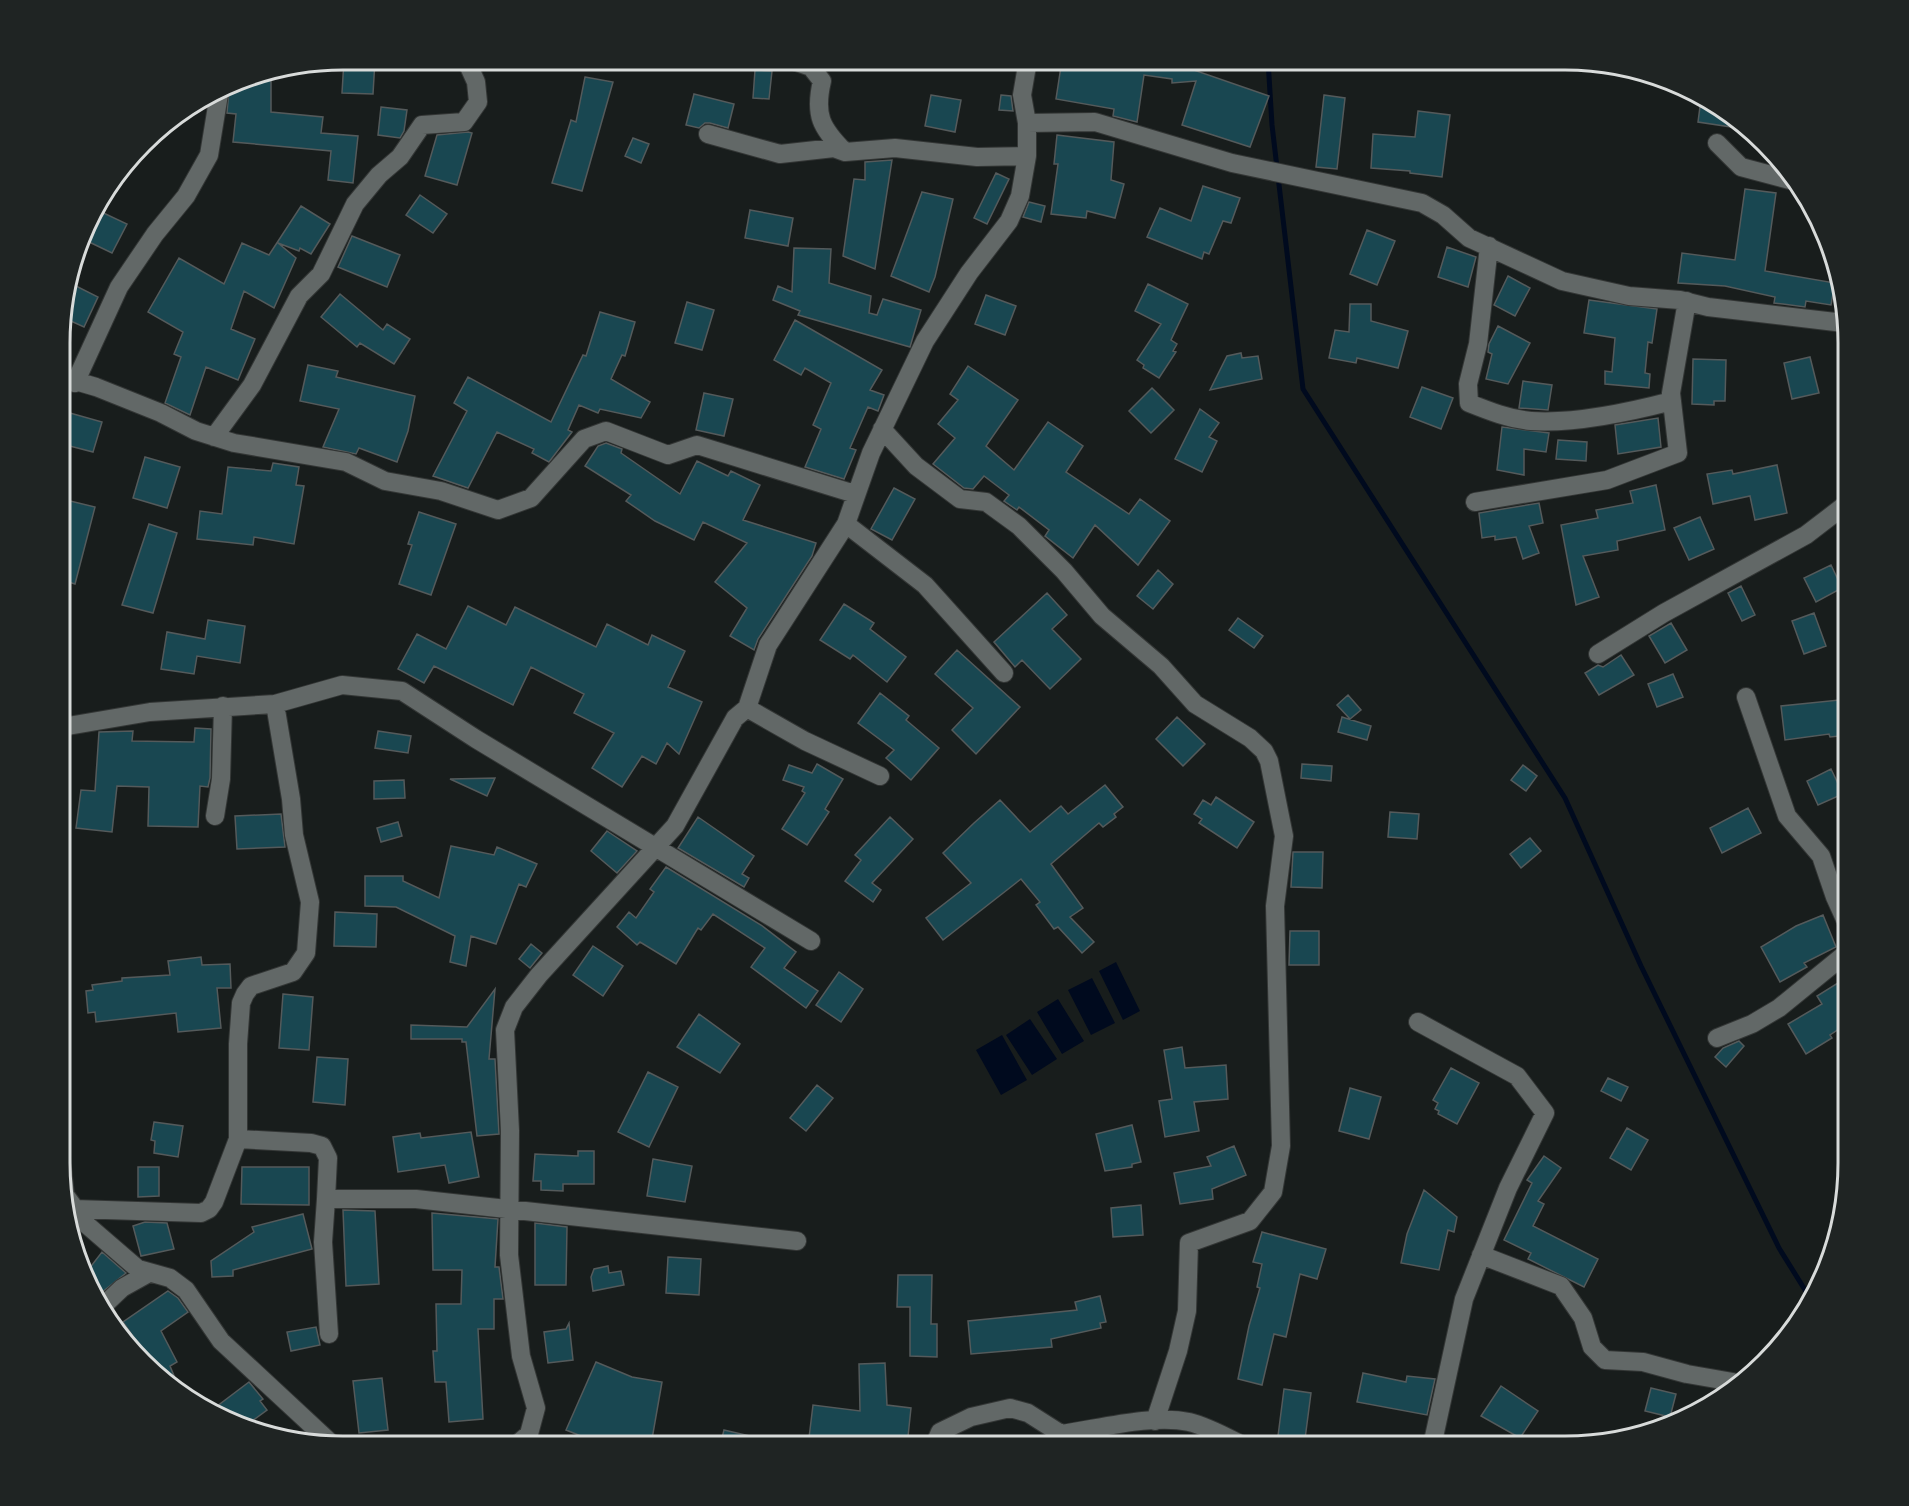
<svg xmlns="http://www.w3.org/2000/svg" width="1909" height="1506" viewBox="0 0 1909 1506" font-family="Barlow,sans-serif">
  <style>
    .water { fill: #000a1e }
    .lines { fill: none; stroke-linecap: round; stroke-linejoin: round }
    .stream { stroke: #000a1e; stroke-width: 5 }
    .building { fill: #194751; stroke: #545a5b; stroke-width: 1.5 }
    .minor-casing { stroke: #333635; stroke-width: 20 }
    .minor { stroke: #626867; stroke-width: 18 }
    .rim { fill: none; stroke: #d8dbda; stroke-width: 3 }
  </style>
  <rect width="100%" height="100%" fill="#181d1c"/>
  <path class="water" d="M1116,962L1140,1011L1123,1020L1099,971Z
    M1092,978L1115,1023L1091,1035L1068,990Z
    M1058,999L1084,1041L1062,1054L1037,1012Z
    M1030,1019L1057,1059L1032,1075L1006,1035Z
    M1002,1035L1027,1080L1001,1095L976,1050Z"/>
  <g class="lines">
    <path class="stream" d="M1268,60L1272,125L1303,389L1565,798L1641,966L1779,1248L1810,1298"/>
  </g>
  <path class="building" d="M344,60H375L373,94L342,93Z
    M1062,60H1184L1185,67L1269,96L1250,147L1182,125L1196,81L1172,83V79L1144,75L1137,122L1113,116L1114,109L1056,99Z
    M755,70L772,71L769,99L753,98Z
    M271,72V112L323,117L321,133L358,136L353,183L328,180L331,151L233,142L236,114L227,113L229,89L252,75Z
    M585,77L613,82L582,191L552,183L571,120L576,122Z
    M694,94L734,104L728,128L710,123H705L699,128L686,125Z
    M931,95L961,100L955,132L925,126Z
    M1001,95L1011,96L1013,111L999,110Z
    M1324,95L1345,98L1337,169L1316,167Z
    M1701,99L1715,107L1751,130L1698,122Z
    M381,107L407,110L404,131L400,138L378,135Z
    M1418,111L1450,115L1442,177L1410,173V171L1371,168L1373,134L1415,137Z
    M468,132L472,133L457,185L425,176L437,135Z
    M1057,135L1114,142L1111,180L1124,184L1115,218L1087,211L1086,218L1051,214L1058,164H1054Z
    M633,138L649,144L641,163L625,156Z
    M892,160L875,269L843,256L854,179L865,180V162Z
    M996,173L1009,179L987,224L974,218Z
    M1203,186L1240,198L1231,223L1223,221L1209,254L1204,252L1202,259L1147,237L1160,208L1191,221Z
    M1745,189L1776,193L1765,271L1835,283L1831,305L1806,301L1805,307L1783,304L1774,303L1775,297L1725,286L1678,283L1682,253L1735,260Z
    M922,192L953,199L935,277L929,292L891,276Z
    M420,195L447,214L433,233L406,215Z
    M1029,202L1045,206L1041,222L1023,217Z
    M301,206L330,224L311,254L300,248L299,251L278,243L296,258L274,308L244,291L231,329L255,339L238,380L206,367L190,415L165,403L181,357L174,354L183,332L148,312L179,258L224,284L242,243L269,255Z
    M95,209L127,224L112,253L85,240Z
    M750,210L793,218L788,246L745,238Z
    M1367,230L1395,241L1377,285L1350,274Z
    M352,236L400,255L387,287L338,267Z
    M1447,247L1476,257L1468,287L1438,277Z
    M794,248L831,249L829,283L871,296L869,313L877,315L883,299L921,310L910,347L798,315L800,311L773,300L778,286L792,292Z
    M1508,276L1530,288L1515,316L1494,305Z
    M70,283L98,297L84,327L62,317V306Z
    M1148,284L1188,304L1171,340L1177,344L1173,351L1176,352L1159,378L1143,368L1144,365L1137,360L1161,324L1135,311Z
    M340,294L383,330L387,324L410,339L394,364L360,343L357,347L321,317Z
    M986,295L1016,306L1005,335L975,324Z
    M1589,300L1657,309L1652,343L1648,342L1645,373L1650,374L1649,388L1605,384V371L1612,372L1615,338L1584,333Z
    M687,302L714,310L702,350L675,343Z
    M1350,304H1371V321L1408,331L1398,368L1357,358L1356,363L1329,358L1335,330L1349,332Z
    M600,312L635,322L625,356L622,355L611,379L650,402L641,418L600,409L598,413L579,405L568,430L572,432L549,462L532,453L534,449L497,432L468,488L433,476L467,411L454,403L468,377L551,422L583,355L586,356Z
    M795,320L882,370L870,390L884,395L878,411L868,407L850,448L856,450L844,479L805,467L821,429L813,425L831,383L805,368L801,375L774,360Z
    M1498,326L1530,343L1508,384L1486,379L1492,354L1488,352L1489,344Z
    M1241,353L1242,358L1258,356L1262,379L1210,390L1227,356Z
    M1810,357L1819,393L1792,399L1784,363Z
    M1693,359L1726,360L1725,401H1714V405L1692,404Z
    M308,365L338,371L336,377L415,396L408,431L397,462L359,448L356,454L323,447L339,409L300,401Z
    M968,366L1018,400L986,446L1014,470L1048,422L1083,446L1066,472L1129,514L1140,499L1170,521L1138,565L1095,525L1073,558L1045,536L1049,530L1019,507L1017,510L1004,501L1009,495L984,476L973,489L964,488L933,464L955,438L938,424L958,400L950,394Z
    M1523,381L1552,385L1548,410L1519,408Z
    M1422,387L1453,398L1441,429L1410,417Z
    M1152,388L1174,410L1151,433L1129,411Z
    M704,393L733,399L724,436L696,430Z
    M1200,409L1219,423L1209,437L1217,441L1202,472L1175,459Z
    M70,413L102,422L93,452L62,444Z
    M1658,418L1661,447L1618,454L1615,425Z
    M1502,427L1549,433L1546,452L1524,449V475L1497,470Z
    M1558,440L1587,442L1586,461L1556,459Z
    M606,443L622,449L621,453L680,494L697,461L728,476L731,471L760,485L743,520L816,543L812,556L758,639L754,650L730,636L747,608L715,582L747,543L703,522L694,540L655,521L626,501L631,495L585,466L598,446Z
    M145,457L180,467L167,508L133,498Z
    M273,463L299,467L296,485L304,486L294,544L254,537L253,545L197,539L200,511L222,514L228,467L271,471Z
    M1777,465L1787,513L1755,520L1750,496L1713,504L1707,474L1732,470L1733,474Z
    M1656,485L1665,530L1617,541L1618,550L1583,556L1599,597L1576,605L1561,525L1598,518L1596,510L1633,503L1630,491Z
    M894,488L915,499L892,540L871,529Z
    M62,499L95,507L75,584L62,580Z
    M1539,503L1543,523L1529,526L1539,553L1523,559L1516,537L1495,540V536L1482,538L1479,513Z
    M419,512L456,524L431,595L399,584L412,545L408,544Z
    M1700,517L1714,549L1689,560L1674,528Z
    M149,524L177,533L153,613L122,605Z
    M1831,565L1842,588L1816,602L1804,578Z
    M1158,570L1173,584L1153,609L1137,596Z
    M1741,586L1755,615L1742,621L1728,593Z
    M1047,593L1067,615L1052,629L1081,659L1050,689L1022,660L1015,667L994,642Z
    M844,604L874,623L870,629L906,657L887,682L853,655L850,659L820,640Z
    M468,606L506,625L515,607L596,647L607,624L648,645L652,635L685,651L668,687L702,702L679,754L667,743L656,764L642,756L622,787L592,768L614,733L574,713L584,694L531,667L513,705L434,666L424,683L398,669L417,634L446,649Z
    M1814,613L1826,646L1804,654L1792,621Z
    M1238,618L1263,636L1254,648L1229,630Z
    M208,620L245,626L240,663L197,656L194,674L161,669L167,632L205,639Z
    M1671,623L1687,650L1665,663L1649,636Z
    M957,650L1020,707L976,754L952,730L973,708L935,674Z
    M1621,655L1634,675L1599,695L1585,673L1598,665L1603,667Z
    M1673,674L1683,697L1657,707L1648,684Z
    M880,693L909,716L906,720L939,748L911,780L886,758L894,750L858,723Z
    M1348,695L1361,710L1350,719L1337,705Z
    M1849,699V735L1830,737L1829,734L1785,740L1781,706Z
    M1177,717L1205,744L1183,766L1156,739Z
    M1342,717L1371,726L1367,740L1338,732Z
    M195,728L211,729L210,778L208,787L200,786L198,827L148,826L149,787L117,786L112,832L76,828L81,790L95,791L99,732L133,731L132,741L194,742Z
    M378,731L411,736L408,753L375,748Z
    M817,764L843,779L825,809L829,812L807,845L782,829L805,793L802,791L804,787L783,780L789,765L812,773Z
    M1302,764L1332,766L1331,781L1301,778Z
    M1523,765L1537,776L1526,791L1511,780Z
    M1831,769L1843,794L1818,805L1807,781Z
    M495,778L487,796L450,779Z
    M404,780L405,798L374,799V781Z
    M1105,785L1123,807L1114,814L1116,817L1103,827L1099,823L1051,864L1083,908L1070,917L1094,942L1082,953L1058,927L1054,929L1036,905L1040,902L1021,879L943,940L926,918L971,883L943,853L974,823L1000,800L1030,832L1061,806L1068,814Z
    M1216,797L1254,822L1237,848L1199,823L1202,819L1194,814L1203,800L1211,805Z
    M1748,808L1761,833L1722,853L1710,828Z
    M1390,812L1419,814L1417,839L1388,837Z
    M281,814L285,847L237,849L235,816Z
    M698,817L754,856L742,874L749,878L744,887L678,848Z
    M890,817L913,839L872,883L881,890L873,902L845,881L861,860L855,855Z
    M398,822L402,836L381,842L377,828Z
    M607,831L637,851L617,873L591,851Z
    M1530,838L1541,851L1521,868L1510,854Z
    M451,846L494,855L497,847L537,864L526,887L519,884L496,944L471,936L466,966L450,962L455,936L396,907L365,906V876H403V881L439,898Z
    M1293,852H1323L1322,888L1291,887Z
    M666,867L761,925L796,952L784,968L818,991L806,1008L751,967L765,948L713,914L701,930L698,928L676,964L640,942L637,945L617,927L629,912L636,918L654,892L650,889Z
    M335,912L377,914L376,947L334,946Z
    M1823,915L1836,947L1804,963L1807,967L1780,982L1761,947L1796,926Z
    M1290,931H1319V965H1289Z
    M531,944L542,953L530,968L519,959Z
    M593,946L623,966L603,996L573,975Z
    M201,957L202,965L230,964L231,988H217L221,1028L178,1032L176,1013L96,1022L95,1012L88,1013L86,991L93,990L92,985L122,981V978L170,975L168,961Z
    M839,972L863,989L841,1022L816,1005Z
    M1849,976L1848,1023L1830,1035L1832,1038L1806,1054L1788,1024L1822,1004L1817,996Z
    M495,989L489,1059H495L499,1134L477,1136L466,1042H462V1039H411V1025L467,1027Z
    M283,994L313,997L309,1050L279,1048Z
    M699,1014L740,1044L720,1073L677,1047Z
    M1739,1041L1744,1046L1726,1067L1715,1057L1723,1048Z
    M1182,1047L1185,1068L1226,1065L1228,1099L1194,1102L1199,1131L1165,1137L1159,1101L1172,1099L1164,1050Z
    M317,1057L348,1059L345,1105L313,1102Z
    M1451,1068L1479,1083L1457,1124L1438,1114L1439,1111L1435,1109L1438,1103L1433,1100Z
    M648,1072L678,1087L649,1147L618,1132Z
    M1608,1078L1628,1087L1621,1101L1601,1091Z
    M817,1085L833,1098L806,1131L790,1118Z
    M1350,1088L1381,1097L1369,1139L1339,1131Z
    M154,1122L183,1126L178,1157L154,1153L155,1141L151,1140Z
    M1132,1125L1141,1162L1132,1164V1167L1105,1171L1096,1134Z
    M1627,1128L1648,1140L1631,1170L1610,1158Z
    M471,1132L479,1177L449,1183L445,1165L398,1172L393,1137L420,1133L421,1138Z
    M1234,1146L1246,1175L1212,1189L1213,1199L1180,1204L1174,1173L1211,1166L1207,1157Z
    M578,1151H594V1184H563V1191L541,1190V1181H533L535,1154L578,1156Z
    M1544,1156L1561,1168L1538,1201L1544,1204L1533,1226L1598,1259L1584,1287L1528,1259L1531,1253L1504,1240L1532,1183L1527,1180Z
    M653,1159L692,1166L685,1202L647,1196Z
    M138,1167H159V1196L138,1197Z
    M242,1167H309V1205L241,1204Z
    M1424,1190L1457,1217L1454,1232L1448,1230L1439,1270L1401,1263L1407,1234Z
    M1141,1205L1143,1235L1113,1237L1111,1208Z
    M343,1210L375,1211L379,1284L346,1286Z
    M432,1213L498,1219L495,1267H499L503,1299H494V1329H478L483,1419L449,1422L446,1382H435L433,1351H437L436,1304H461L462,1270H433Z
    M303,1214L312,1249L233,1270V1276L212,1277L211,1261L254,1232L252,1227Z
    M145,1222L167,1223L174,1249L141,1256L133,1226Z
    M535,1223L567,1227L566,1285H535Z
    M1262,1232L1326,1249L1317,1279L1300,1274L1286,1337L1274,1334L1262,1385L1238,1379L1249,1326L1260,1288L1257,1287L1262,1264L1253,1262Z
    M102,1252L126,1273L96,1297L89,1288L85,1274Z
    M668,1257L701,1259L699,1295L666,1293Z
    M608,1266L609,1273L621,1271L624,1285L593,1291L591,1277L594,1269Z
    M898,1275H932L931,1324H937V1357L910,1356V1307H897Z
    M168,1291L178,1298L188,1312L161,1331L177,1362L170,1366L180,1390L156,1375L137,1350L141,1348L123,1322Z
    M1100,1296L1106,1322L1100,1323L1101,1328L1051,1339L1052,1347L971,1354L968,1321L1077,1310L1075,1302Z
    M569,1323L573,1360L548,1363L544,1332L566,1329Z
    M316,1327L320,1345L291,1351L287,1332Z
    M596,1362L632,1377L662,1382L651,1445L598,1436L596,1442L566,1430Z
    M885,1363L887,1405L911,1408L907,1446H808L813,1405L860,1411L859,1364Z
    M1363,1373L1406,1382L1407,1376L1435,1379L1427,1415L1357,1402Z
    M382,1378L388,1430L359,1433L353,1381Z
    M249,1382L263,1399L260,1401L267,1410L244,1427L235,1425L212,1410Z
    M1501,1386L1538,1411L1520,1438L1481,1416Z
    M1651,1388L1676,1394L1670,1417L1645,1411Z
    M1284,1389L1311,1393L1305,1439L1278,1436Z
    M724,1430L767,1440L766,1446H720Z"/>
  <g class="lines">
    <g class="minor-casing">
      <path id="minor" d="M791,60L811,67L822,81C814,115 821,128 845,152L895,148L977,157L1027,156
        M1027,123L1095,122L1232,163L1422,203L1443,215L1469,238L1562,281L1629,296L1680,300L1708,307L1844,323
        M708,134L780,154L834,148L845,152
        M1717,143L1741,167L1790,180
        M1489,246L1478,344L1468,384L1469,403C1489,411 1509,419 1531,421C1574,424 1630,412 1672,401
        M62,377L96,387L161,413L196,431L234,443L346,462L385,481L441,491L498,510L531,498L584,439L606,431L668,455L697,445L855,494
        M75,383L119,287L155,234L186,196L209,155L219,94
        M882,429L916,466L960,499L986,502L1019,526L1064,571L1102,616L1161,666L1195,704L1250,738L1264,751L1269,761L1284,836L1275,906L1281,1146L1273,1192L1250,1221L1189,1243L1187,1311L1178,1351L1155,1421
        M214,437L252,385L299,296L321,274L355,204L379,175L400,157L422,125L464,122L478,102L476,82L466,60
        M1475,502L1607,480L1678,453L1671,393L1687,301
        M846,524L925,585L1004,673
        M1598,654L1664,613L1806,535L1849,502
        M1746,697L1787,816L1821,856L1835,897L1849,928
        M275,704L342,685L402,691L476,739L811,941
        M747,708L805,741L880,776
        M62,727L150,712L275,704L291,799L294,835L310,902L306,953L293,972L251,986L245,994L241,1003L238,1044V1139L311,1143L322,1146L328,1158L326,1199H416L797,1241
        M215,816L221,779L223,706
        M1418,1022L1517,1076L1545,1113L1508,1188L1464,1299L1432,1446
        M1717,1038L1752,1024L1779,1008L1849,951
        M61,1158L65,1195L87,1225L138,1269L170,1278L186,1290L221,1341L333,1445
        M326,1199L323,1242L329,1334
        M74,1209L201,1213L209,1209L214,1202L238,1139
        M1481,1255L1561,1286L1583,1318L1592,1347L1605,1360L1643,1362L1687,1374L1733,1382
        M103,1306L122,1288L149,1273
        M1776,1351L1780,1347
        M515,1446L529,1434L536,1408L521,1356L509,1255L510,1131L505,1030L514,1007L539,975L675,826L735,718L747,708L768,645L846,524L871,453L925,341L969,273L1009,221L1020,196L1027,156V123L1022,95L1028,60
        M934,1446L940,1432L971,1417L1010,1408L1028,1413L1061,1434C1098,1429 1152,1414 1189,1422C1209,1427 1226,1437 1244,1446"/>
    </g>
    <use href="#minor" class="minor"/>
  </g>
  <path d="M0 0H1909V1506H0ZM343 70H1565A273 273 0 0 1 1838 343V1163A273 273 0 0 1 1565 1436H343A273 273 0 0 1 70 1163V343A273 273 0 0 1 343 70Z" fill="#1f2423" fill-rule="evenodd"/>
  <path class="rim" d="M343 70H1565A273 273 0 0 1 1838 343V1163A273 273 0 0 1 1565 1436H343A273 273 0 0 1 70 1163V343A273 273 0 0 1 343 70Z"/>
</svg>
